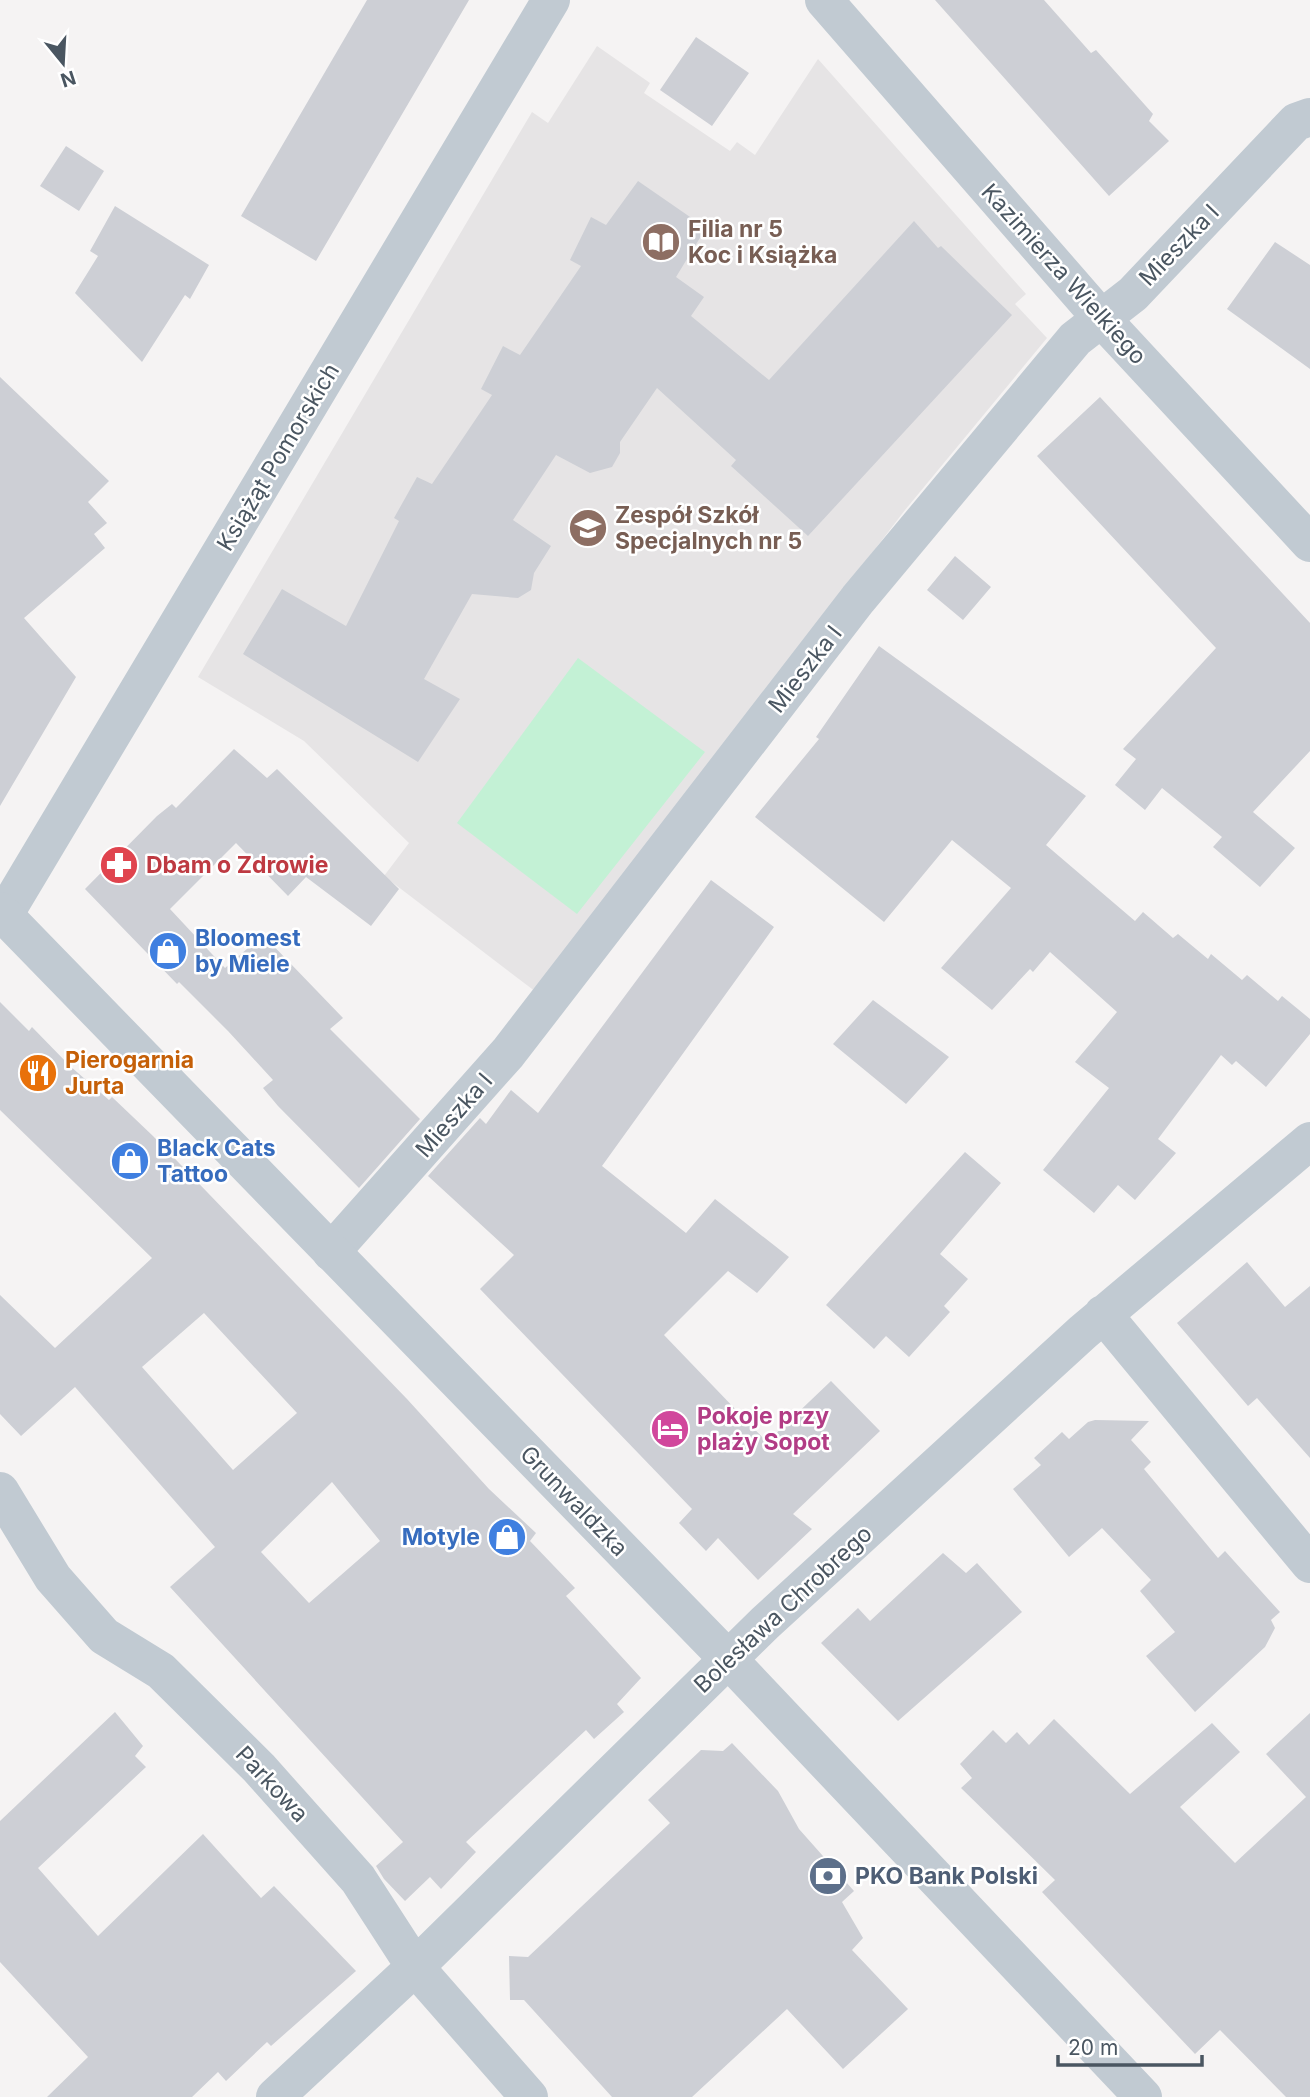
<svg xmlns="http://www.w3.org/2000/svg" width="1310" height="2097" viewBox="0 0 1310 2097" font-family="Inter,sans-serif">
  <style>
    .education { fill: #e6e4e5 }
    .green { fill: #c3f1d5 }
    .building { fill: #cdcfd5; fill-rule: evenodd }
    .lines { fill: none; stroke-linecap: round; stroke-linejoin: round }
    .minor { stroke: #c1cad2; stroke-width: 38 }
    .tertiary { stroke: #c1cad2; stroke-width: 38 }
    .labels { text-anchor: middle; stroke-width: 5; stroke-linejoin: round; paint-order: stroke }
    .education-label { font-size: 23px; font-weight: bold; fill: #785e54; stroke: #fff; text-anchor: start }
    .street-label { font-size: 23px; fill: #4a5661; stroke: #fff }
    .health-label { font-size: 23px; font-weight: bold; fill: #be3a42; stroke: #fff; text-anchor: start }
    .shop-label { font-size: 23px; font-weight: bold; fill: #366cbe; stroke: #fff; text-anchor: start }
    .food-label { font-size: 23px; font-weight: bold; fill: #c56008; stroke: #fff; text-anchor: start }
    .hotel-label { font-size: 23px; font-weight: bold; fill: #b23c85; stroke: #fff; text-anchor: start }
    .service-label { font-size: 23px; font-weight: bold; fill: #4e5e75; stroke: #fff; text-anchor: start }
  </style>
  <rect width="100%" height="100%" fill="#f5f3f3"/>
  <path class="education" d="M597,46L650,83L644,93L730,151L737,142L755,155L818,59L1026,294L1015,304L1047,338L905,510L536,992L384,876L409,843L304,741L198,677L532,112L548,123Z"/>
  <path class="green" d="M578,658L705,752L577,914L457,823Z"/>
  <path class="building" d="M367,0H469L316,261L241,216Z
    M935,0H1044L1091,53L1096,50L1153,114L1149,121L1169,141L1109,196Z
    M696,37L749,73L712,126L660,90Z
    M66,146L104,171L79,211L40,186Z
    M638,181L706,228L676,277L704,297L691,316L769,380L914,221L938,248L941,246L1012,315L808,536L731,466L736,460L657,388L620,442V453L612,467L590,473L556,455L513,520L551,546L534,573L531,590L518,598L472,594L424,679L460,699L418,762L243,654L282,589L346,626L399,521L394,518L417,477L432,484L492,395L481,389L503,346L520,355L581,266L570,260L591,217L606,225Z
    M115,206L209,265L190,299L185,295L142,362L75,293L98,256L90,251Z
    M1275,242L1310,265V369L1227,309Z
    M0,377L109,481L88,502L107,523L94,534L105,548L24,618L76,677L0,806Z
    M1100,397L1310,623V751L1253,812L1295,848L1260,887L1213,847L1222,837L1162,788L1145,810L1115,785L1136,759L1123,749L1216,648L1037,456Z
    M955,556L991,587L963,620L927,590Z
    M879,646L1086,796L1046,845L1135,921L1143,912L1173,938L1178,934L1208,959L1211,954L1242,980L1247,975L1278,1001L1282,996L1310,1019V1034L1266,1087L1236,1061L1232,1065L1221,1055L1158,1139L1176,1153L1135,1200L1118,1185L1094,1213L1043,1170L1109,1088L1075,1062L1117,1012L1050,952L1033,972L1030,969L992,1010L941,968L1011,888L952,840L884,922L755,817L819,739L816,737Z
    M234,749L267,778L277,769L399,889L371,926L306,877L288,896L236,843L170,909L225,968L263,935L343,1018L330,1029L420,1119L359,1188L278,1106L263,1088L273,1080L228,1031L179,982L177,984L85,889L157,816L172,804L176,808Z
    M711,880L774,927L602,1166L686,1233L715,1199L789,1257L757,1293L728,1271L664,1335L767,1442L831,1381L880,1431L793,1514L812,1529L758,1580L718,1538L706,1551L679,1523L692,1509L480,1289L514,1255L428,1176L480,1118L486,1124L511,1090L538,1113Z
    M873,1000L949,1057L906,1104L833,1044Z
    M0,1002L29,1031L32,1027L70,1066L109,1100L112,1097L153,1136L407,1399L489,1489L536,1533L530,1541L575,1588L566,1596L641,1678L617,1704L624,1712L594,1739L586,1730L466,1842L476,1852L441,1889L430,1877L405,1901L384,1879L376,1866L403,1842L170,1587L215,1547L75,1387L21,1436L0,1414V1295L55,1348L152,1258L0,1110ZM204,1313L297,1413L233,1470L142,1367ZM332,1482L380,1541L309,1603L261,1552Z
    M965,1152L1001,1183L940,1254L968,1279L944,1306L950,1312L909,1357L886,1336L874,1349L826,1305Z
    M1247,1262L1285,1307L1310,1286V1458L1257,1398L1248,1406L1177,1323Z
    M1095,1420L1149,1421L1131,1440L1151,1462L1144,1469L1218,1558L1225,1551L1280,1612L1271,1620L1275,1628L1265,1647L1195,1712L1146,1656L1175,1632L1140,1591L1151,1580L1102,1528L1069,1557L1013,1489L1041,1465L1034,1458L1062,1432L1069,1439L1088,1422Z
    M943,1553L966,1573L977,1563L1022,1612L898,1721L821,1643L858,1608L870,1621Z
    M115,1712L143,1746L135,1756L146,1767L38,1868L98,1936L203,1834L261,1898L274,1886L356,1971L271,2046L267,2042L226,2081L218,2072L192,2097H47L88,2057L0,1962V1821Z
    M1310,1713V2097H1286L1220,2030L1195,2054L1042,1892L1055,1880L961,1788L972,1778L960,1764L993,1730L1006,1743L1017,1732L1029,1745L1054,1719L1130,1794L1212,1723L1240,1752L1180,1807L1235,1863L1306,1797L1266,1754Z
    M732,1743L778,1791L799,1829L854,1891L842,1902L863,1938L852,1950L908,2009L843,2069L787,2009L692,2097H612L524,2000H510L509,1956L528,1957L670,1823L648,1800L701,1750L723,1751Z"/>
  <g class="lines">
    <path class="minor" d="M824,0L1101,318L1310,543
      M4,915L551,0
      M331,1252L508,1053L858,599L1075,339L1133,294L1296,122L1310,117
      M1103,1314L1310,1564
      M0,1491L53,1578L104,1636L161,1671L259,1768L358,1879L415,1967L529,2097
      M275,2097L415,1967L765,1623L1083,1332L1310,1141"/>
    <path class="tertiary" d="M0,911L728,1659L1143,2097"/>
  </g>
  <defs>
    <g id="library-disc" transform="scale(2.0125)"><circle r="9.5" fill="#8d6e63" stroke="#fff"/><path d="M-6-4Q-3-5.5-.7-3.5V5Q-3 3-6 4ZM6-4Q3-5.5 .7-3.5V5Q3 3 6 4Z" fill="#fff"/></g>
    <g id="school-disc" transform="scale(2.0125)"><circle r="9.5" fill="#8d6e63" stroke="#fff"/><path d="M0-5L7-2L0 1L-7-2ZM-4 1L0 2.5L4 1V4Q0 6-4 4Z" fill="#fff"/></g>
    <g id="pharmacy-disc" transform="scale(2.0125)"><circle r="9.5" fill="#e0444e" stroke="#fff"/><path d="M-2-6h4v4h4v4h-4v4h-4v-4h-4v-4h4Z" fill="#fff"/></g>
    <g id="shop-disc" transform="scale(2.0125)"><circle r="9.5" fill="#3f7fe0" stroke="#fff"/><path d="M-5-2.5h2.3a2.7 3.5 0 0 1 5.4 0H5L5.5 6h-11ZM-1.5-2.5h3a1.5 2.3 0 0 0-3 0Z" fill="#fff"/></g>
    <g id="restaurant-disc" transform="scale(2.0125)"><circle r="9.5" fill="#e8710a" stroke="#fff"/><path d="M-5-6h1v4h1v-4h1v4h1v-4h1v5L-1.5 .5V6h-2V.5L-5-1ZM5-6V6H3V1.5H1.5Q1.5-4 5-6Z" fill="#fff"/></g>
    <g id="hotel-disc" transform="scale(2.0125)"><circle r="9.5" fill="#d1479c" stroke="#fff"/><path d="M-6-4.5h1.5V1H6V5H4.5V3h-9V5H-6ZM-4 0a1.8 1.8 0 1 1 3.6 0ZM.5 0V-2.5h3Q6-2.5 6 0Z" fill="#fff"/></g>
    <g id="bank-disc" transform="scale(2.0125)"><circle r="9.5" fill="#5c6f8a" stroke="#fff"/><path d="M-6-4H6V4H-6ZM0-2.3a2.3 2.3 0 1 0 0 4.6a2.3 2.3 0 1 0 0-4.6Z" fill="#fff"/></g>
  </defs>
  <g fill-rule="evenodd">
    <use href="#library-disc" x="661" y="242"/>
    <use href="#school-disc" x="588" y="528"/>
    <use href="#pharmacy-disc" x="119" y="865"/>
    <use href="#shop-disc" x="168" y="951"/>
    <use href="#restaurant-disc" x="38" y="1073"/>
    <use href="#shop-disc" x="130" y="1161"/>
    <use href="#hotel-disc" x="670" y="1429"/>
    <use href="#shop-disc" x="507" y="1537"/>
    <use href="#bank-disc" x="828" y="1876"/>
  </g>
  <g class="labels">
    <g class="education-label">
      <text x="688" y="237">Filia nr 5<tspan x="688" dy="26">Koc i Książka</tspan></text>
      <text x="615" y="523">Zespół Szkół<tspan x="615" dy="26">Specjalnych nr 5</tspan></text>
    </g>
    <g class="street-label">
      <text transform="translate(1179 245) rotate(-46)" y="8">Mieszka I</text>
      <text transform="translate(1064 274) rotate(48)" y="8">Kazimierza Wielkiego</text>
      <text transform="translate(278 457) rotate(-59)" y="8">Książąt Pomorskich</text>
      <text transform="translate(805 669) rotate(-52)" y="8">Mieszka I</text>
      <text transform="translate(454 1115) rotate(-49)" y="8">Mieszka I</text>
      <text transform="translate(574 1501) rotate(46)" y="8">Grunwaldzka</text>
      <text transform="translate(783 1609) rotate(-43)" y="8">Bolesława Chrobrego</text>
      <text transform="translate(272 1784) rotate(47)" y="8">Parkowa</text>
    </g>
    <g class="health-label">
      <text x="146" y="873">Dbam o Zdrowie</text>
    </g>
    <g class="shop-label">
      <text x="195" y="946">Bloomest<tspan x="195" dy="26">by Miele</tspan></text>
      <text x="157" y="1156">Black Cats<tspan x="157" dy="26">Tattoo</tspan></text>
      <text x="480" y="1545" text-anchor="end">Motyle</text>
    </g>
    <g class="food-label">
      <text x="65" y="1068">Pierogarnia<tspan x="65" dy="26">Jurta</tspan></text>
    </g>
    <g class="hotel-label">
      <text x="697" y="1424">Pokoje przy<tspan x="697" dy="26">plaży Sopot</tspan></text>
    </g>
    <g class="service-label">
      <text x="855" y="1884">PKO Bank Polski</text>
    </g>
  </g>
  <g transform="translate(63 63) rotate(162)" stroke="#ffffff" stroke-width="5" paint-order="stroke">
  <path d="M0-5L12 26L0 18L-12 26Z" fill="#4a5661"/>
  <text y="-10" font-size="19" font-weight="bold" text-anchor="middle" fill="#4a5661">N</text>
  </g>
  <path d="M1058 2055v10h144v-10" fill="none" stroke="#4a5661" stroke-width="3.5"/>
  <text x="1068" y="2055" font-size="21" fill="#4a5661" stroke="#ffffff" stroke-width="5" paint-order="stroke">20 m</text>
</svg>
